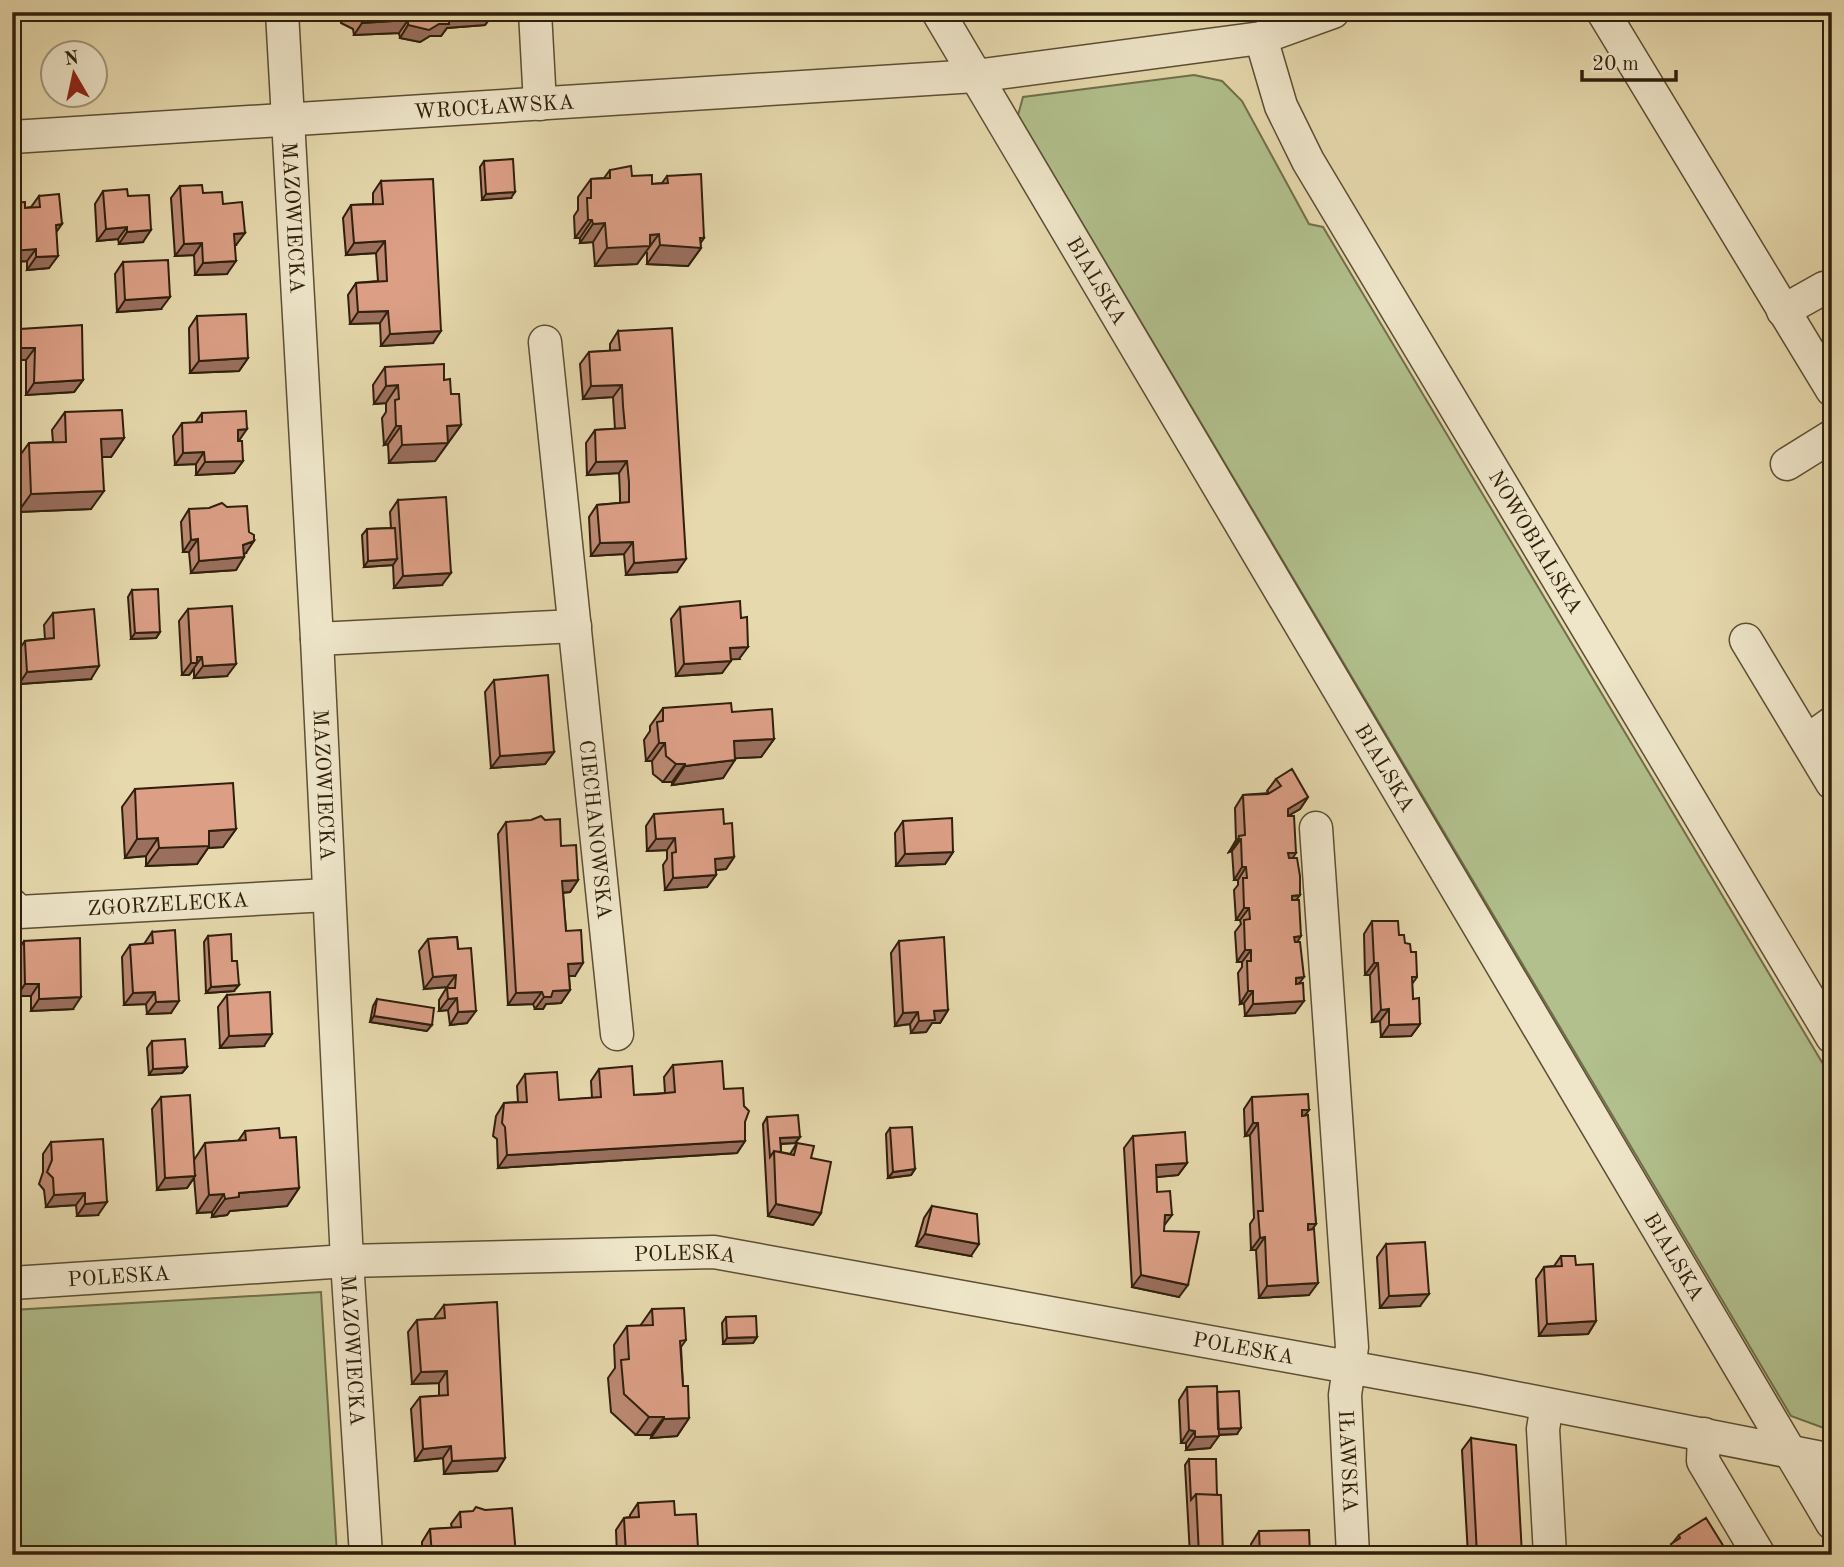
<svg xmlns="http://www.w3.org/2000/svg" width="1844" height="1567" viewBox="0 0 1844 1567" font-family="'Old Standard TT',serif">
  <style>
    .green { fill: #b1c08d; stroke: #70704c; stroke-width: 2 }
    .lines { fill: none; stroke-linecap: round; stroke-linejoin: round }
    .minor-casing { stroke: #5d4e34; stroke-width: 35 }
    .minor { stroke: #efe6ca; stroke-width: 32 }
    .wall { fill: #bd8973; stroke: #2f1f0c; stroke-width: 2 }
    .shaded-wall { fill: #9a6f5e; stroke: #2f1f0c; stroke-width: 2 }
    .building { fill: #dc9f86; stroke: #2f1f0c; stroke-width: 2 }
    .labels { text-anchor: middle; stroke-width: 5; stroke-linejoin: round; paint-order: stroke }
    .street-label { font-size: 21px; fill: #2f1f0c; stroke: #efe6ca }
  </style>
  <rect width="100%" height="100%" fill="#e6d9ad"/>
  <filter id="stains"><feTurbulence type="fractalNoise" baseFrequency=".00286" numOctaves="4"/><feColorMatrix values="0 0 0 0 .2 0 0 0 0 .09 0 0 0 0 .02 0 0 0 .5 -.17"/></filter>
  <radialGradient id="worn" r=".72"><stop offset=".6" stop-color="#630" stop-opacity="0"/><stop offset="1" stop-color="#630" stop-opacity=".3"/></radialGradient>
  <path class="green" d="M1194,75L1222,81L1242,101L1309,224L1323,227L1832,1079V1431L1791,1416L1018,115L1023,97Z
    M321,1292L337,1555H12V1310Z"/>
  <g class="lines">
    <g class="minor-casing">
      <g id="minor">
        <path id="s1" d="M282,12L317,639L347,1261L366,1555"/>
        <path d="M535,12L540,104"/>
        <path id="s2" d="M938,12L1832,1523"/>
        <path d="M1603,12L1832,390"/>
        <path id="s3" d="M1261,38L1281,106L1308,161L1832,1037"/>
        <path id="s4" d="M12,137L975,76L1261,38L1333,12"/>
        <path d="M1783,311L1824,288"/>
        <path id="s5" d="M545,342L617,1034"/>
        <path d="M1787,464L1832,436"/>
        <path d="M317,639L575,626"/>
        <path d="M1746,640L1832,783"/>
        <path d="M1807,741L1832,723"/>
        <path id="s6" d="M1316,828L1352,1347L1345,1395L1353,1555"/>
        <path id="s7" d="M12,905L19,912L328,895"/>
        <path id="s8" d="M12,1283L347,1261L714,1252L1475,1390L1832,1460"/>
        <path d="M1547,1405L1543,1429L1550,1555"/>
        <path d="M1704,1434L1703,1461L1759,1555"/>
      </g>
    </g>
    <use href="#minor" class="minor"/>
  </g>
  <path class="wall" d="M340,12H496L493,14L485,25L447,28L441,36H430L420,42L400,38L399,33L354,35L353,29L341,23Z
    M484,161L511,198L482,200L480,167Z
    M610,170L652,184L662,183L667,176L704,238L700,243L701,248L688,266L647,264V253H645L637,264L595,266L593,242L580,243V238H575L574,216L578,210V197L591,179L604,178Z
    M381,181L433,343L381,346L380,323L350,324L348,295L356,283L378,281L376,253L346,255L343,218L351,205L373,204V193Z
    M180,186L203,193L223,204L236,245H234L227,274L195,275L194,255L175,256L171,198Z
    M103,191L128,196L143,242L119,244L118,239L97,241L95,204Z
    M39,196L56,232L49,268L27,270V261L12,262V203L25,208L31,207Z
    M123,262L161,309L117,312L115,274Z
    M197,316L248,358L239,371L190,373L189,328Z
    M20,329L83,380L74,392L26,395V360H12V340Z
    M618,331L677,572L626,575L624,554L591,556L589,517L597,505L620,503V494L619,473L587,475L586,443L595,430L615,429L613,397L583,399L580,364L589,352L610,351V344Z
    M385,367L444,380L451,394L461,425L435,461L389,463L388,444L384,445L382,418L386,412V403L374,404L373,385Z
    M65,412L124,438L111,457H102L91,509L18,512L16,461L29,443L53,442L52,430Z
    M202,413L238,441L243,461L234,473L196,475V464L175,465L173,436L182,423H195Z
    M398,500L442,585L394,588L393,565L364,567L362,535L367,529L391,528L390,512Z
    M189,509L246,553L244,554L236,570L191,573L189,552H183L181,522Z
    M132,590L160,632L156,638L131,639L128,597Z
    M680,607L739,659H730L722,673L676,676L671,619Z
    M188,609L227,676L194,678V669L189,675H182L179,621Z
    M53,613L91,679L19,684L16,654L25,641L45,639L44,625Z
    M494,680L554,752L545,764L491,768L485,692Z
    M663,708L732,712L774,739L761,757L735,758L723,778L672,785V782H663L653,774L652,761H646L644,740L650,731V726Z
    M1276,779L1308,797L1300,809L1288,816L1293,858L1300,895L1296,900L1299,984L1295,1013L1245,1016L1244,1003L1240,1004L1238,973L1242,967V962H1237L1235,932L1241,924L1240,920H1236L1234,890L1238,885V880H1234L1232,851L1229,852L1236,840L1235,808L1243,795L1269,793L1267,791Z
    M135,789L236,829L223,847L208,848L197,864L146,866V856L125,858L122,807Z
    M654,814L724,824L734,857L726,869L716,870V875L707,887L665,890L663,865L667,859V850L647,851L646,826Z
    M903,821L953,852L945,864L896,866L895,833Z
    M506,822L561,846L578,880L570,892L563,893L566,931L575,976H569L570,990L561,1003L546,1004L543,1009H535L533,1004L508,1005L498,834Z
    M1372,921L1399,935L1411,952L1417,977L1412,984L1413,999L1420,1024L1411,1036L1381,1037L1380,1021L1372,1022L1370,975H1365L1364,934Z
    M152,932L171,1013L147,1014L146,1004L124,1005L122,957L130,945L144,944Z
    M208,936L234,991L206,993L204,942Z
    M457,937L467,1023L450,1025L448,1010L439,1011V1000L447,987L424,989L419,951L428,939Z
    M24,941L73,1009L31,1011V996H17L16,953Z
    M899,941L948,1010L940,1023H932L926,1032L911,1033L910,1024L895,1026L891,953Z
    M227,995L264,1046L220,1048L218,1007Z
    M377,999L427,1031L370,1022L373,1006Z
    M152,1041L187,1067L182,1073L149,1075L147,1048Z
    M673,1065L724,1089L745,1122V1141L737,1153L498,1168L497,1139L493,1136L496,1116L504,1103L518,1102L517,1086L525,1074L559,1100L592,1098L591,1081L599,1069L634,1095L665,1093L664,1077Z
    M161,1097L194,1160L205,1143L238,1141L245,1131L280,1138L299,1188L287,1206L230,1211L227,1215L212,1217V1212L197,1213L194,1178L187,1188L157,1190L152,1109Z
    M1252,1097L1309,1110L1305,1115L1316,1224L1312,1229L1309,1295L1259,1298L1256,1250H1251L1250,1224L1254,1218L1250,1135L1245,1136L1244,1109Z
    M767,1117L800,1137L795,1143L781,1144V1152L790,1154L797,1143L811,1158L821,1213L813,1225L768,1216L763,1124Z
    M890,1128L915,1169L911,1175L888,1178L886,1134Z
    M1133,1136L1187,1163L1178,1175L1156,1177L1157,1192L1164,1226V1231L1179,1297L1132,1287L1124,1148Z
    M51,1142L98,1215L77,1216L76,1205L46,1207L44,1190L39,1184L43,1172V1154Z
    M932,1206L971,1256L916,1246L924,1218Z
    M1386,1244L1420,1306L1380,1308L1377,1257Z
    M1561,1256L1576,1265L1596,1321L1588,1334L1539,1336L1536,1279L1544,1267L1554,1266Z
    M444,1305L505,1458L497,1471L444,1474L443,1458L415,1461L411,1409L420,1397L439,1396V1383L412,1384L408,1332L417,1320L435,1319V1317Z
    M652,1309L686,1340L681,1347L683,1386L689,1418L677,1436L651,1438V1435H636L611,1412L608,1378L615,1368L614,1345L627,1326H640Z
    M726,1317L757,1337L753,1343L723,1344L722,1323Z
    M1187,1387L1217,1392L1237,1434L1219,1435L1210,1448L1186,1450V1443H1181L1179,1400Z
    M1471,1438L1522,1555H1468L1462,1450Z
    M1189,1459L1217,1495L1223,1555H1190L1185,1465Z
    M638,1503L675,1515L694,1555H617L616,1530L624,1518L630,1517V1515Z
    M460,1512L516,1555H422V1542L430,1529L452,1528L451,1524Z
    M1259,1531L1310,1555H1251V1544Z
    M1679,1535L1729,1555H1663Z"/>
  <path class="shaded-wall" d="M467,12H496L493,14L485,25L447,28L441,36H430L420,42L400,38L408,25L449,16L466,15Z
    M618,12H656L654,14L615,16Z
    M734,12H769L766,16L730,18Z
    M779,12H802L778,14Z
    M408,20L399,33L354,35L362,23Z
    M515,192L511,198L482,200L486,194Z
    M588,220H592L580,238H575Z
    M605,223L593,242L580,243L593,224Z
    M62,224L53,237L56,225Z
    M127,227L118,239L97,241L106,229Z
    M151,230L143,242L119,244L127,232Z
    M245,233L236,245L225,246L234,234Z
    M659,234L637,264L595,266L607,248L650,235Z
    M700,238H704L698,247L701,248L688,266L647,264L660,245Z
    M385,241L376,253L346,255L354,243Z
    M202,243L194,255L175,256L184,244Z
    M36,249L27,261L12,262V251Z
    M58,256L49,268L27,270L36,257Z
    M236,261L227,274L195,275L203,263Z
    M170,297L161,309L117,312L125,300Z
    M388,311L380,323L350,324L358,312Z
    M441,331L433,343L381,346L390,334Z
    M21,348H35L26,360H12Z
    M248,358L239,371L190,373L199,361Z
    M83,380L74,392L26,395L34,383Z
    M398,385L386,403L374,404L386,386Z
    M622,385L613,397L583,399L591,386Z
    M461,425L435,461L389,463L402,445L447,426Z
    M396,426H401L388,444L384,445Z
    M247,429L238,442V430Z
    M124,438L111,457H89L101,439Z
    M204,452L196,464L175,465L183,453Z
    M243,461L234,473L196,475L205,462Z
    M627,461L619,473L587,475L596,462Z
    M104,491L91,509L18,512L31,494Z
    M198,539L189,552H183L191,540Z
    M254,541L246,553L235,557L243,545Z
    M633,542L624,554L591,556L600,543Z
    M244,557L236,570L191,573L199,561Z
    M397,559L393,565L364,567L368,561Z
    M686,559L677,572L626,575L634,563Z
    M451,573L442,585L394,588L403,576Z
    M160,632L156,638L131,639L135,633Z
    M748,647L739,659L722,660L730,648Z
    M197,657H202L189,675H182L191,663Z
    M731,661L722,673L676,676L684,664Z
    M236,664L227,676L194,678L203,666Z
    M99,666L91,679L19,684L27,672Z
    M774,739L761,757L721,759L734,741Z
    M659,743H665L652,761H646Z
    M554,752L545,764L491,768L500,756Z
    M735,760L723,778L672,785L685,766Z
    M676,764H685L672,782H663Z
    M1308,797L1300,809L1279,821L1288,809Z
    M236,829L223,847L208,848L197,864L146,866L159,848L209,831Z
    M158,838L146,856L125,858L137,839Z
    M675,838L667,850L647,851L656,839Z
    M1241,839L1232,851L1229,852L1238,840Z
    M953,852L945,864L896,866L905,854Z
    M1288,853H1296L1288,865Z
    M734,857L726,869L707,871L715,859Z
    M1242,867H1246L1238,880H1234Z
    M716,875L707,887L665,890L673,878Z
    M578,880L570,892L554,893L562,881Z
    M1300,895L1291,907L1292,896Z
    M1244,908H1249L1240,920H1236Z
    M1301,936L1293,949L1294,937Z
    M1245,950H1251L1242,962H1237Z
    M583,963L575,976H559L568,964Z
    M1374,963H1378L1370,975H1365Z
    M456,975L447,987L424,989L433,977Z
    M1304,977L1295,989L1296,978Z
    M25,984H39L31,996H17Z
    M239,985L234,991L206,993L211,987Z
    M570,990L561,1003L546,1004L543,1009H535L544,997L553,991Z
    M1248,991H1253L1244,1003L1240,1004Z
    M155,992L146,1004L124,1005L133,993Z
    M542,992L533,1004L508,1005L516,993Z
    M81,997L73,1009L31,1011L39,999Z
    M457,998L448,1010L439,1011L448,999Z
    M179,1001L171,1013L147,1014L156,1002Z
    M1304,1001L1295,1013L1245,1016L1253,1004Z
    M1389,1009L1380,1021L1372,1022L1381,1010Z
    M948,1010L940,1023H932L926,1032L911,1033L919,1021L934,1011Z
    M476,1011L467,1023L450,1025L458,1012Z
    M918,1012L910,1024L895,1026L903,1013Z
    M374,1016L432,1025L427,1031L370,1022Z
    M1420,1024L1411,1036L1381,1037L1389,1025Z
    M272,1034L264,1046L220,1048L229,1036Z
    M187,1067L182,1073L149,1075L153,1069Z
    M1302,1110H1309L1300,1122Z
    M1253,1123H1258L1250,1135L1245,1136Z
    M800,1137L795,1143L776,1144L780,1138Z
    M745,1141L737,1153L498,1168L507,1155Z
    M1187,1163L1178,1175L1147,1178L1156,1165Z
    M915,1169L911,1175L888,1178L893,1172Z
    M195,1176L187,1188L157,1190L165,1178Z
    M299,1188L287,1206L230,1211L227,1215L212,1217L225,1199L239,1193Z
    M85,1193L76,1205L46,1207L54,1195Z
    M224,1194L212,1212L197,1213L209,1195Z
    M107,1202L98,1215L77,1216L85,1204Z
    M776,1204L821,1213L813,1225L768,1216Z
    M1165,1215H1172L1163,1227Z
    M1308,1224H1316L1307,1236Z
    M925,1234L979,1244L971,1256L916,1246Z
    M1265,1237L1256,1250H1251L1260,1238Z
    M1141,1275L1188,1285L1179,1297L1132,1287Z
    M1318,1283L1309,1295L1259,1298L1267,1286Z
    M1429,1294L1420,1306L1380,1308L1389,1296Z
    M1596,1321L1588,1334L1539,1336L1547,1324Z
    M757,1337L753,1343L723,1344L727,1338Z
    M447,1371L439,1383L412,1384L421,1372Z
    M649,1417H664L651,1435H636Z
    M689,1418L677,1436L651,1438L664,1419Z
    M1241,1428L1237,1434L1209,1435L1214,1429Z
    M1189,1430L1195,1431L1186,1443H1181Z
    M1219,1436L1210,1448L1186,1450L1195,1437Z
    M451,1446L443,1458L415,1461L423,1449Z
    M505,1458L497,1471L444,1474L452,1461Z
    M698,1548L694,1555H672L676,1550Z"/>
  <path class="building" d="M353,12H466V15L449,16V24H439L429,30L408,25V20L362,23L361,17Z
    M513,159L515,192L486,194L484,161Z
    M631,166L632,176L652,175V184L668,183L667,176L701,174L704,238H700L701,248L660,245L659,234L650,235V246L607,248L605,223L593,224L592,220H588L587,198H591V179L610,178V170Z
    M433,179L441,331L390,334L388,311L358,312L356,283L387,281L385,241L354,243L351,205L383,204L381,181Z
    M202,185L203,193L222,192L223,204L242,202L245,233L234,234L236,261L203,263L202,243L184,244L180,186Z
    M127,189L128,196L149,195L151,230L127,232V227L106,229L103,191Z
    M59,194L62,224L56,225L58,256L36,257V249L12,251V203L25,202V208L40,207L39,196Z
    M168,260L170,297L125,300L123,262Z
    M246,314L248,358L199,361L197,316Z
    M82,325L83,380L34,383L35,348H21L20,329Z
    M672,328L686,559L634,563L633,542L600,543L597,505L629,502V482L627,461L596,462L595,430L625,428L623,406L622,385L591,386L589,352L620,350L618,331Z
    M444,364V380L450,379L451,394H459L461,425L447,426L448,443L402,445L401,426H396L395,400L399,399L398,385L386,386L385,367Z
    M122,410L124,438L101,439L104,491L31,494L29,443L66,442L65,412Z
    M246,411L247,429L238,430V441H242L243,461L205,462L204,452L183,453L182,423L202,422V413Z
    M446,497L451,573L403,576L398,500Z
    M222,503L227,507L247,506L249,532L254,535V541L243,545L244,557L199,561L198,539L191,540L189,509L209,508Z
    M395,528L397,559L368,561L367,529Z
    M158,589L160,632L135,633L132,590Z
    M740,601L741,618L747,617L748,647L730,648L731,661L684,664L680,607Z
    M232,606L236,664L203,666L202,657H197V663H191L188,609Z
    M94,609L99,666L27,672L25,641L54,638L53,613Z
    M548,675L554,752L500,756L494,680Z
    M731,703L732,712L772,709L774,739L734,741L735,760L685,766V764H676L666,756L665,743H659L657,722L663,721V708Z
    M1292,769L1308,797L1288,809V816H1294L1296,853H1288L1289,858H1297L1300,876V895L1292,896V900H1299L1301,936L1294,937L1295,942H1300L1304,977L1296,978V984L1303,983L1304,1001L1253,1004V991H1248L1247,961H1251V950H1245L1244,920L1250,919L1249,908H1244L1243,878H1247L1246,867H1242L1241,839L1238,840L1239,836L1245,835L1243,795L1268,794L1281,786L1276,779Z
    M233,783L236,829L209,831V846L159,848L158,838L137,839L135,789Z
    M723,809L724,824L732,823L734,857L715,859L716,875L673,878L672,853L676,852L675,838L656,839L654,814Z
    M541,816L545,820L560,819L561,846L576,845L578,880L562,881L566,931L581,930L583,963L568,964L570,990L553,991L551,997H544L542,992L516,993L506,822L531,820Z
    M952,818L953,852L905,854L903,821Z
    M1372,921H1398L1399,935H1404L1405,943L1410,944L1411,952H1416L1417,977H1412L1413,999L1419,998L1420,1024L1389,1025V1009L1381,1010L1378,963H1374Z
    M175,930L179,1001L156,1002L155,992L133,993L130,945L153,943L152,932Z
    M231,934L232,961H237L239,985L211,987L208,936Z
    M457,937L458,949L471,948L476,1011L458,1012L457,998L448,999L447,988H455L456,975L433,977L428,939Z
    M944,937L948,1010L934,1011L935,1020L919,1021L918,1012L903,1013L899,941Z
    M80,938L81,997L39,999V984H25L24,941Z
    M270,992L272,1034L229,1036L227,995Z
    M377,999L434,1008L432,1025L374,1016Z
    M185,1039L187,1067L153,1069L152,1041Z
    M722,1061L724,1089L743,1088L744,1106L749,1111L745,1122V1141L507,1155L505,1127L502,1123L504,1103L527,1102L525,1074L557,1072L559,1100L601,1097L599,1069L632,1066L634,1095L657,1094L675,1092L673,1065Z
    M1308,1094L1309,1110H1302V1116L1308,1115L1316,1224H1308V1230L1314,1229L1318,1283L1267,1286L1265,1237L1260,1238L1258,1211H1263L1258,1123H1253L1252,1097Z
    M190,1095L195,1176L165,1178L161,1097Z
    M798,1115L800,1137L780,1138L781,1152L774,1151L770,1157L767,1117Z
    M912,1127L915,1169L893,1172L890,1128Z
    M279,1128L280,1138L296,1137L299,1188L239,1193V1197L225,1199L224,1194L209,1195L205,1143L246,1140L245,1131Z
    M1185,1132L1187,1163L1156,1165L1157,1192L1170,1191L1172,1215H1165L1164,1231L1199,1232L1188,1285L1141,1275L1133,1136Z
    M103,1139L107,1202L85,1204V1193L54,1195L53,1178L47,1172L52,1160L51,1142Z
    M797,1143L814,1146L811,1158L831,1162L821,1213L776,1204L774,1151L794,1155Z
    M932,1206L977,1214L979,1244L925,1234Z
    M1425,1242L1429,1294L1389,1296L1386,1244Z
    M1561,1256H1575L1576,1265L1593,1264L1596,1321L1547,1324L1544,1267L1562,1266Z
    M497,1302L505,1458L452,1461L451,1446L423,1449L420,1397L448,1395L447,1371L421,1372L417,1320L445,1318L444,1305Z
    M684,1308L686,1340L680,1341L683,1386H688L689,1418L664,1419V1417H649L624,1394L621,1360L629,1359L627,1326L653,1325L652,1309Z
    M756,1316L757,1337L727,1338L726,1317Z
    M1217,1386L1219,1436L1195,1437V1431L1189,1430L1187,1387Z
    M1239,1391L1241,1428L1218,1429L1217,1392Z
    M1471,1438L1516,1445L1522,1555H1477Z
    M1189,1459H1216L1217,1495L1196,1494L1191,1500Z
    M1196,1494L1221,1495L1223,1555H1199Z
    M674,1501L675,1515L696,1514L698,1548L676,1550V1555H626L624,1518L639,1517L638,1503Z
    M476,1507L485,1510L512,1508L516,1555H432L430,1529L461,1527L460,1512L473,1511Z
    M1706,1518L1729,1555H1677L1671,1544L1680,1538L1679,1535Z
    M1309,1530L1310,1555H1260L1259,1531Z"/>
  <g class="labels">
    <g class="street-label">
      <text dy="7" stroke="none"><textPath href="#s4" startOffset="483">WROCŁAWSKA</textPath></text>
      <text dy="7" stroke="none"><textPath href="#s1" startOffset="206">MAZOWIECKA</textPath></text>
      <text dy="7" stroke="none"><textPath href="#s2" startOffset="312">BIALSKA</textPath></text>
      <text dy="7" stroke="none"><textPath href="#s3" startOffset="576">NOWOBIALSKA</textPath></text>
      <text dy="7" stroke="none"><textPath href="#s2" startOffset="878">BIALSKA</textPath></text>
      <text dy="7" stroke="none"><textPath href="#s1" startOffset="774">MAZOWIECKA</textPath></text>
      <text dy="7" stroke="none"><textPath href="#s5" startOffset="490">CIECHANOWSKA</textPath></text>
      <text dy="7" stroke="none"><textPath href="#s7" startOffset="159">ZGORZELECKA</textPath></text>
      <text dy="7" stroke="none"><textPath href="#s2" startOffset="1446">BIALSKA</textPath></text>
      <text dy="7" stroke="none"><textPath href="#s8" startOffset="674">POLESKA</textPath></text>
      <text dy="7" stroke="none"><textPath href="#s8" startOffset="107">POLESKA</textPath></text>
      <text dy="7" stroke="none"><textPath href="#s8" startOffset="1241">POLESKA</textPath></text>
      <text dy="7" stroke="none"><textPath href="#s1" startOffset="1340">MAZOWIECKA</textPath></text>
      <text dy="7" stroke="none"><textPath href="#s6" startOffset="635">IŁAWSKA</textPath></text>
    </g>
  </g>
  <rect width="1844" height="1567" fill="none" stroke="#e6d9ad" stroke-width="42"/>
  <rect x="14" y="14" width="1816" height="1539" fill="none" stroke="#2f1f0c" stroke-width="3.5"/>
  <rect x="21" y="21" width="1802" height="1525" fill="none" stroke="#2f1f0c" stroke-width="2"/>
  <g transform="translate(74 74) rotate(351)"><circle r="33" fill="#efe6ca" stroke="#a2967e" stroke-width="2"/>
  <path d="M0-5L12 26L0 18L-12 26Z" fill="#8f2418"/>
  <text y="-10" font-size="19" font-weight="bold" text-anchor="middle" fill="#2f1f0c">N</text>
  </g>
  <path d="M1582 70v10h94v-10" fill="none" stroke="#2f1f0c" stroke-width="3.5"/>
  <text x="1592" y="70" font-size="21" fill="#2f1f0c" stroke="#efe6ca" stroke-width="5" paint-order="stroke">20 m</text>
  <rect width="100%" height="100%" filter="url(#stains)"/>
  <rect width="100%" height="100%" fill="url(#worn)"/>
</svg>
